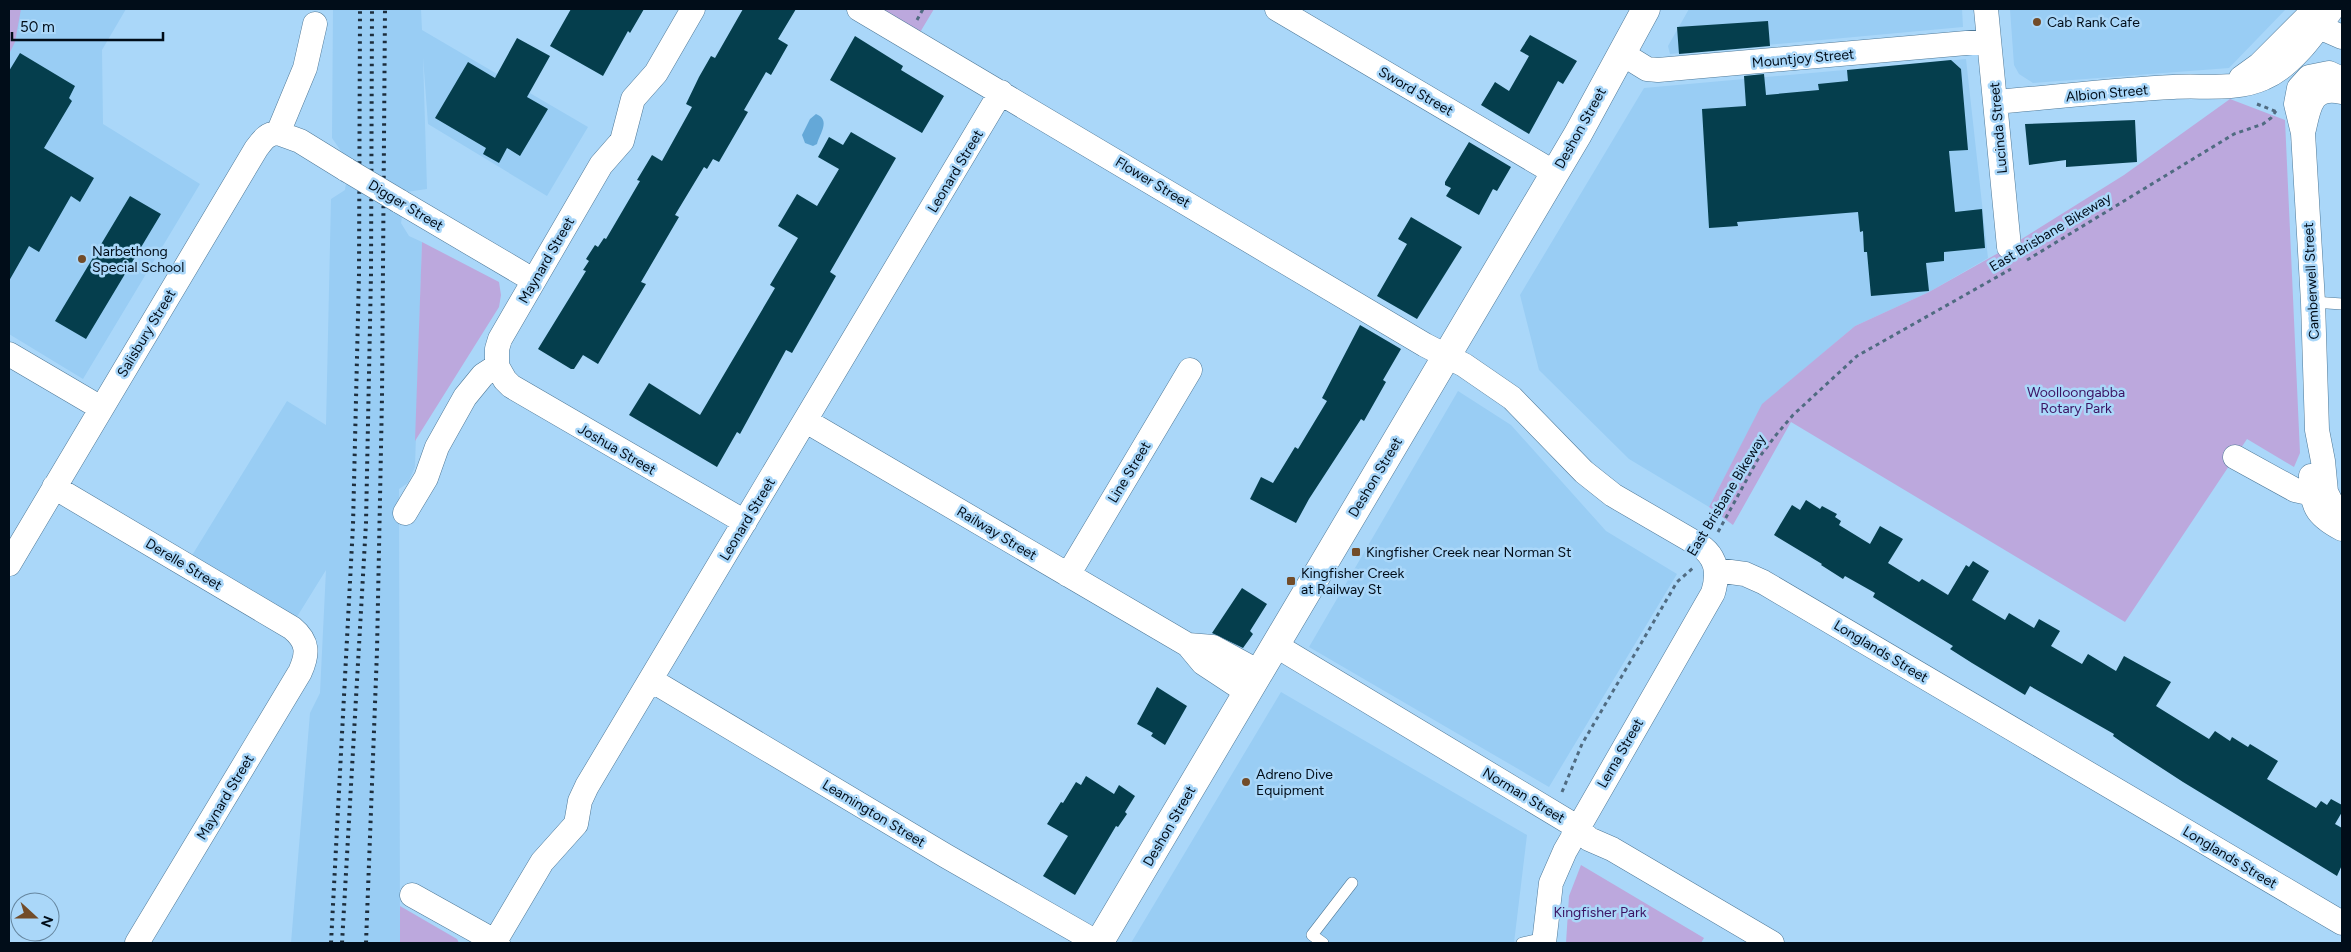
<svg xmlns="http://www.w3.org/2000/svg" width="2351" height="952" viewBox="0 0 2351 952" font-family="Figtree,sans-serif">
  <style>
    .built { fill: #99cdf4 }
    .green { fill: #bca8dd }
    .water { fill: #64a8d8 }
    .building { fill: #053e4d }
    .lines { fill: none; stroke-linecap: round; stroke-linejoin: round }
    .service-casing { stroke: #4f7998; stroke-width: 12 }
    .minor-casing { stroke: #4f7998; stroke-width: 25 }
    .tertiary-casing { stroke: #4f7998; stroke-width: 29 }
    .path { stroke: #506b81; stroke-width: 3; stroke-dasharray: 4 4; stroke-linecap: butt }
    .service { stroke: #fff; stroke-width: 11 }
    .minor { stroke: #fff; stroke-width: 24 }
    .tertiary { stroke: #fff; stroke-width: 28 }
    .rail { stroke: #1d2e3d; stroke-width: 4; stroke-dasharray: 2.5 5; stroke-linecap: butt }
    .minor-bridge-casing { stroke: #4f7998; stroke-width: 25; stroke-linecap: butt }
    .minor-bridge { stroke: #fff; stroke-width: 24 }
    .poi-dot { fill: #724c29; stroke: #aad7f9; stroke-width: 2 }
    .labels { text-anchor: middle; stroke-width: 5; stroke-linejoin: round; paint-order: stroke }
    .poi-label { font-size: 14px; fill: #010d19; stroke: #aad7f9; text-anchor: start }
    .street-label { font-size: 14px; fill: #010d19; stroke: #aad7f9 }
    .park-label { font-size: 14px; fill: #3b1362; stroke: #aad7f9 }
  </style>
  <rect width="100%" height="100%" fill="#aad7f9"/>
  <path class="built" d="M9,9H126L102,50L103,124L200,184L83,379L9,334Z
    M333,9H421L422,30L588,127L547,196L428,124L423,57L427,189L406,192L401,223L409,236L422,242L415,467L408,483L399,489L400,943H291L310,713L320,693L326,570L295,620L191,557L287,401L326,425L331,199L345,190L350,158L343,154L332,138Z
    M1689,9H1962L1963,27L1670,54L1668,46Z
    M2010,9H2286L2229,68L2033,83L2019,74L2014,65Z
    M1966,59L1988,258L1929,292L1855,326L1763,404L1709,507L1629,459L1539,370L1520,295L1644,88Z
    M1458,391L1511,425L1606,531L1677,574L1549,787L1309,647Z
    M1281,692L1527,835L1514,943H1131Z"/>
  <path class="green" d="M9,9H21L15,42L9,54Z
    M875,9H934L919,34Z
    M2230,99L2285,120L2300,453L2294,467L2247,439L2125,622L1791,422L1733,525L1709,507L1762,404L1855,326L1929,292L2009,247L2124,175Z
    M422,242L499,282L501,295L499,307L415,441Z
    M1581,865L1704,938L1701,943H1566L1569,896Z
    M400,906L457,939L459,943H400Z"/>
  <path class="water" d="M816,114C831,120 820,133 817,144L813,146L805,143L802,135L810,119Z"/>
  <path class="building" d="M571,9H644L630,33L628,31L603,76L550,46Z
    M743,9H796L778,39L788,45L771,75L766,72L744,110L748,112L719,162L713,159L707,169L704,167L675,215L679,217L641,282L646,284L598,364L583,355L574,369H571L538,349L586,271L583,270L589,261L586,259L595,245L598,247L604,238L606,239L640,181L637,180L652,155L662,161L692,107L686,104L699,77L711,56L715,58Z
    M1768,21L1770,46L1679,54L1677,27Z
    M1530,35L1577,61L1563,84L1558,81L1529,134L1481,105L1495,82L1509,91L1529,56L1520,51Z
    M855,36L903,66L901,70L944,96L922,133L830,80Z
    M517,38L550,56L527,97L548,109L520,156L507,148L499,163L483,154L486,148L435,118L468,62L495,78Z
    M20,53L75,86L69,98L72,101L44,148L94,178L80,202L71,196L39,252L29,246L9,281V71Z
    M1951,60L1961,69L1968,150L1949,151L1955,212L1982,209L1985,248L1944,252V261L1926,263L1929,291L1871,296L1867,252H1864L1863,231L1860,232L1858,212L1737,222L1738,226L1709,228L1702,109L1746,106L1744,76L1764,74L1766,95L1819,90L1818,84L1848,81L1847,70Z
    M2135,120L2137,162L2066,167V160L2029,165L2025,124Z
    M851,132L896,158L830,272L836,276L792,353L786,350L740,434L737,432L717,467L629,415L649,383L700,415L775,288L770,285L798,238L778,226L797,194L817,206L839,169L818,157L829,137L843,145Z
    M1469,142L1511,167L1497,191L1493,189L1479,215L1446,196L1451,188L1445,185V182Z
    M130,196L161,214L86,339L55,321Z
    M1411,217L1462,247L1417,319L1377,296L1407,244L1398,239Z
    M1360,325L1401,349L1383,380L1386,382L1364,421L1361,419L1309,499L1296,523L1250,499L1261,477L1273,483L1295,447L1298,449L1327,401L1322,398Z
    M1806,500L1820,509L1822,506L1837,514L1835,517L1841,521L1839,525L1870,544L1880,526L1903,539L1888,563L1919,582L1922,579L1948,595L1966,565L1969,567L1973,561L1989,571L1972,600L2005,620L2009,613L2034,628L2039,619L2060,631L2051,646L2082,664L2088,654L2116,671L2124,656L2171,682L2156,706L2209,739L2215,731L2230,741L2232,737L2248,747L2250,744L2278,761L2267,779L2316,808L2321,801L2327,805L2331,799L2342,805V812L2335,824L2342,828V865L2337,876L2183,782L2123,743L2113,736L2114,734L2030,686L2025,695L1972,663L1950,649L1953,646L1873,597L1875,593L1845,576L1843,579L1821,565L1822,564L1774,535L1792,505L1800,510Z
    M1242,588L1267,604L1250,631L1253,634L1243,648L1212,633Z
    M1157,687L1187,706L1165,745L1151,736L1153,733L1137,724Z
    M1086,776L1114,794L1119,785L1135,796L1125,812L1127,814L1118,827L1116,826L1075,895L1043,876L1068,836L1047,824L1061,802L1063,803L1076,782L1081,785Z"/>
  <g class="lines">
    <g class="service-casing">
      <path id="service" d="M2313,302L2342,304
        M1323,943L1312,935L1352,883
        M1522,943L1544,938"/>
    </g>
    <g class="minor-casing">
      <path id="minor" d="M859,9L1425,345L1464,365L1512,398L1584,472L1613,495L1699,545C1717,557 1719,573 1713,593L1565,851L1551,883L1544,943
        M1277,9L1555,173
        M1986,9L2009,247
        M2315,30H2326L2342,37
        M1621,53L1647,69L1658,70L1989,41
        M2241,78L2259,65L2313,11
        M2342,79L2329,73L2309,77L2299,88L2296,104L2303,133L2313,302L2317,430L2323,461L2326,492L2331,502L2342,511
        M1995,102C2055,97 2114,90 2173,87C2202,85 2236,91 2264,78C2292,66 2314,34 2332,9
        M2304,129C2309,106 2312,85 2342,92
        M278,133L300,141L347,170
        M399,201L533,280
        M9,354L101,408
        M497,366L505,380L511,386L745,522
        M806,421L1188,645L1203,663L1247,692
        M2235,457L2295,490L2326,497
        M2311,476C2312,506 2315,515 2342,529
        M54,487L292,628C309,642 308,654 300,672L137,943
        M405,513L426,478L437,447L465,397L483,375L497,366V349L500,339L601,165L622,141L633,99L656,73L693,9
        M9,564L256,149C262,141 267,133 278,133L305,68L315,24
        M1716,570L1745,574L1763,582L2342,923
        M1068,575L1190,370
        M1188,645L1213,647L1259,672
        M1275,645L1577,827L1589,839L1612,849L1772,943
        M651,680L946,856L1098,943
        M412,895L498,943
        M494,943L542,862L576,824L580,801L587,786L1001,92"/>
    </g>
    <g class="tertiary-casing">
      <path id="tertiary" d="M1099,943L1578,134L1646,9"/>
    </g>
    <path class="path" d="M917,20L923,9
      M2257,104L2277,112
      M2027,260L2234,134L2263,124L2271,118L2276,111
      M1718,532L1758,459L1776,435L1793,415L1857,356L2011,269
      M1562,792L1582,744L1677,582L1693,568"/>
    <use href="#service" class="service"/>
    <use href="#minor" class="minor"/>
    <use href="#tertiary" class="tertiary"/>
    <path class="rail" d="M331,943L353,525L359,274L360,9
      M342,943L366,523L371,274L372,9
      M366,943L377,651L382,397L385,9"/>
    <g class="minor-bridge-casing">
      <path id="minor-bridge" d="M347,170L399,201"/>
    </g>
    <use href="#minor-bridge" class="minor-bridge"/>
  </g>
  <g class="poi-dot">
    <circle cx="2037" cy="22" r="5"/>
    <circle cx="82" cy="259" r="5"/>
    <rect x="1351" y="547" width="10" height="10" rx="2.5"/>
    <rect x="1286" y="576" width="10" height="10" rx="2.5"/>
    <circle cx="1246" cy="782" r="5"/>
  </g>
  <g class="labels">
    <g class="poi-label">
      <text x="2047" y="27">Cab Rank Cafe</text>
      <text x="92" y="256">Narbethong<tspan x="92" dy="16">Special School</tspan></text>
      <text x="1366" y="557">Kingfisher Creek near Norman St</text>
      <text x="1301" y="578">Kingfisher Creek<tspan x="1301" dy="16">at Railway St</tspan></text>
      <text x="1256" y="779">Adreno Dive<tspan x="1256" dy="16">Equipment</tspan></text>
    </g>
    <g class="street-label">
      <text transform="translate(1803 58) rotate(-5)" y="5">Mountjoy Street</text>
      <text transform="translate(1416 91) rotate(30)" y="5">Sword Street</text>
      <text transform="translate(2107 93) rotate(-5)" y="5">Albion Street</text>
      <text transform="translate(1580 128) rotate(-61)" y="5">Deshon Street</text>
      <text transform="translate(1998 128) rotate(-95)" y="5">Lucinda Street</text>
      <text transform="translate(955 171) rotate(-59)" y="5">Leonard Street</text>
      <text transform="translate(1153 182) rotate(31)" y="5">Flower Street</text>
      <text transform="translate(406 205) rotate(31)" y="5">Digger Street</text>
      <text transform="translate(2050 232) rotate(-31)" y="5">East Brisbane Bikeway</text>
      <text transform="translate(546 260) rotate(-60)" y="5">Maynard Street</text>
      <text transform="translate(2311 281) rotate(-93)" y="5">Camberwell Street</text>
      <text transform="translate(146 333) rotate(-59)" y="5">Salisbury Street</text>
      <text transform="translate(617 449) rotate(30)" y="5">Joshua Street</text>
      <text transform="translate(1129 472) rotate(-59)" y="5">Line Street</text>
      <text transform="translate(1375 477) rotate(-59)" y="5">Deshon Street</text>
      <text transform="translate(1726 495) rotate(-59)" y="5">East Brisbane Bikeway</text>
      <text transform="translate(747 519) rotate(-59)" y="5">Leonard Street</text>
      <text transform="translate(997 533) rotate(31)" y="5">Railway Street</text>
      <text transform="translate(184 564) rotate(31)" y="5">Derelle Street</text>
      <text transform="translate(1881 651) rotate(31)" y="5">Longlands Street</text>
      <text transform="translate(1620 753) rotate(-60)" y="5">Lerna Street</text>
      <text transform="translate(1524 795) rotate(31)" y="5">Norman Street</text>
      <text transform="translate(225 797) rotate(-59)" y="5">Maynard Street</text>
      <text transform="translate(874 813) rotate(31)" y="5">Leamington Street</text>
      <text transform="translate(1169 826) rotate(-60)" y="5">Deshon Street</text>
      <text transform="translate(2230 857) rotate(31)" y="5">Longlands Street</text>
    </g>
    <g class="park-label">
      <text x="2076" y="397">Woolloongabba<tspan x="2076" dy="16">Rotary Park</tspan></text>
      <text x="1600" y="917">Kingfisher Park</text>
    </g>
  </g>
  <rect width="2351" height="952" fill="none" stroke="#010d19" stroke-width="20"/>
  <g transform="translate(35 917) rotate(111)"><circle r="24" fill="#aad7f9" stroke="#66869f"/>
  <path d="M0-4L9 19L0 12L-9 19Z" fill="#724c29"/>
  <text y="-8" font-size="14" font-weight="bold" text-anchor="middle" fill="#010d19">N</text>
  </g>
  <path d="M12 32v8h151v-8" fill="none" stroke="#010d19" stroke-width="2.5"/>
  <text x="20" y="32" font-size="15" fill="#010d19" stroke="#aad7f9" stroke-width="4" paint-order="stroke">50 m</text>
</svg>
